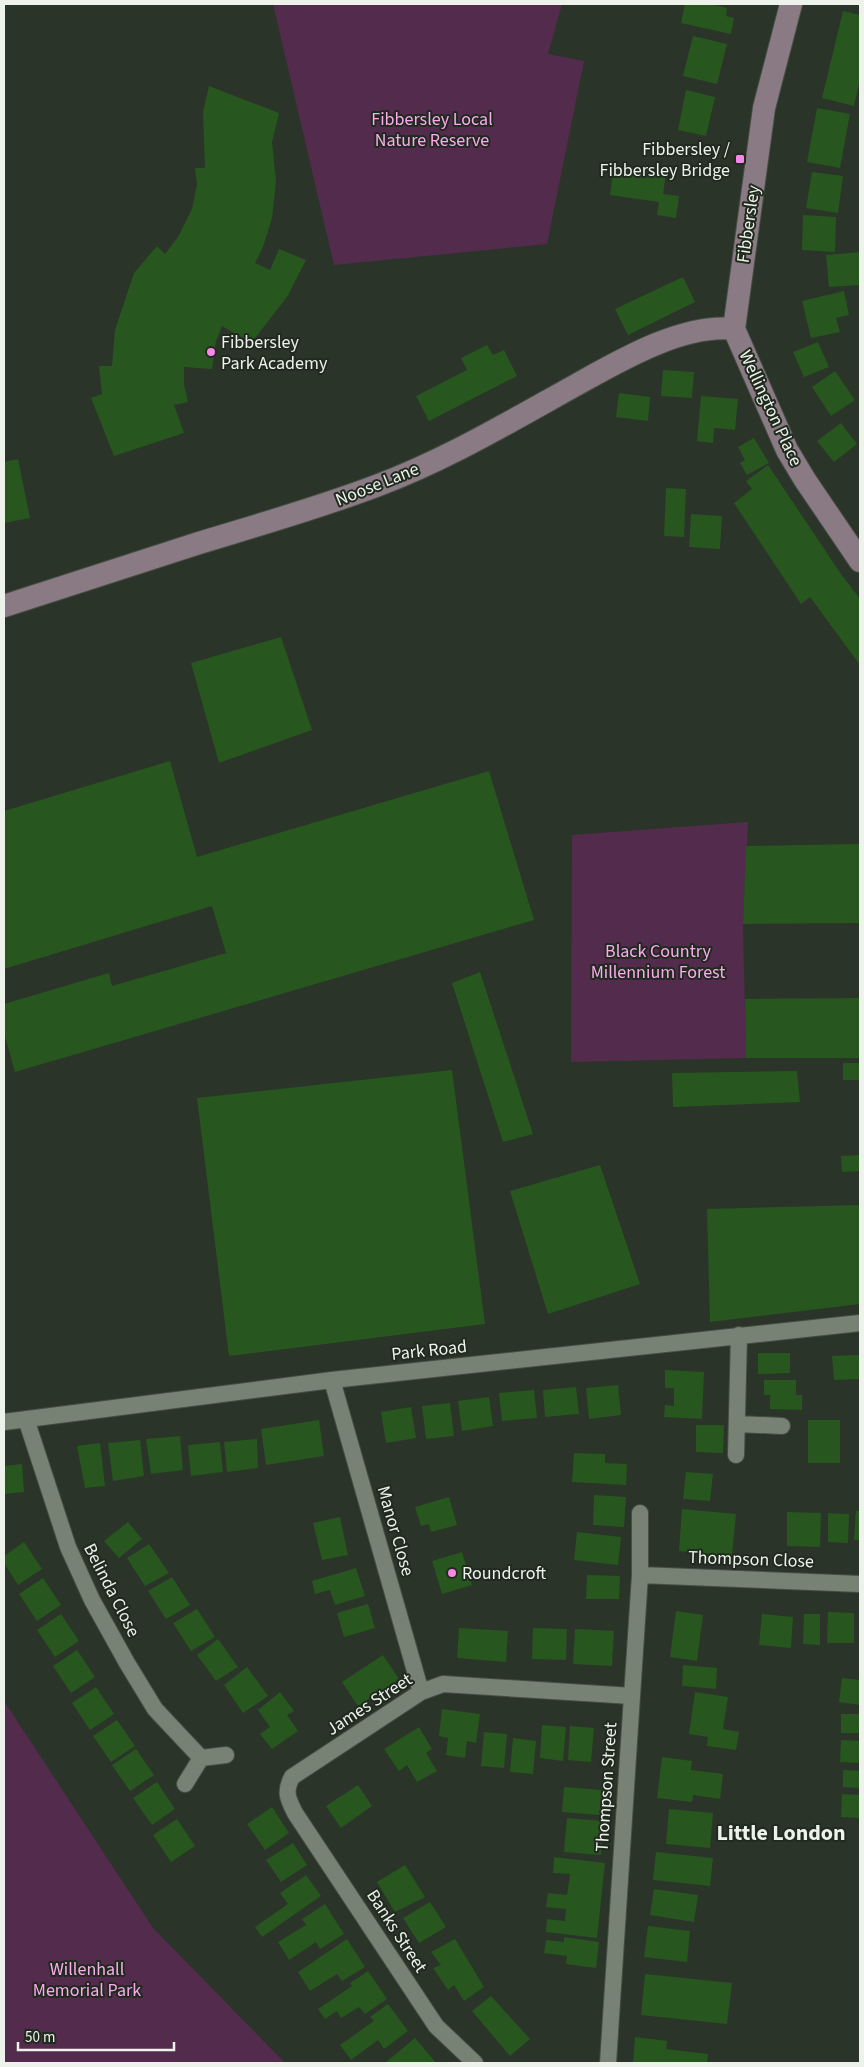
<svg xmlns="http://www.w3.org/2000/svg" width="864" height="2067" viewBox="0 0 864 2067" font-family="'Source Sans 3',sans-serif">
  <style>
    .green { fill: #532c4d }
    .building { fill: #27561f }
    .lines { fill: none; stroke-linecap: round; stroke-linejoin: round }
    .street-casing { stroke: #474f45; stroke-width: 18 }
    .secondary-casing { stroke: #474f45; stroke-width: 24 }
    .street { stroke: #778275; stroke-width: 16 }
    .secondary { stroke: #897a84; stroke-width: 22 }
    .poi-dot { fill: #f987e9; stroke: #212a1f; stroke-width: 2 }
    .labels { text-anchor: middle; stroke-width: 4; stroke-linejoin: round; paint-order: stroke }
    .park-label { font-size: 18px; fill: #fbaaee; stroke: #212a1f }
    .poi-label { font-size: 18px; fill: #edf3eb; stroke: #212a1f; text-anchor: start }
    .street-label { font-size: 18px; fill: #edf3eb; stroke: #212a1f }
    .district-label { font-size: 22px; font-weight: bold; fill: #edf3eb; stroke: #212a1f }
  </style>
  <rect width="100%" height="100%" fill="#2b3429"/>
  <path class="green" d="M273,4H562L548,54L584,61L547,244L334,265Z
    M748,822L743,924L746,1058L571,1062L572,835Z
    M4,1701L153,1928L285,2063H4Z"/>
  <path class="building" d="M685,4H711L727,8L726,16L734,18L731,34L681,23Z
    M843,11L860,15V79L854,106L822,98Z
    M693,36L727,44L717,84L683,76Z
    M209,86L279,113L272,142L276,181L272,218L263,247L255,263L270,270L279,249L306,260L287,297L251,343L222,326L216,341L212,369L184,367V384L188,402L174,405L184,433L114,456L91,398L102,394L99,366H112L115,330L134,273L157,246L165,254L178,237L192,209L197,184L195,168H205L203,112Z
    M686,90L715,97L706,136L678,130Z
    M817,108L850,114L840,168L807,162Z
    M614,166L666,174L663,194L679,196L676,218L657,215L659,202L610,195Z
    M812,172L843,176L838,213L806,208Z
    M803,215L836,217L835,252L802,250Z
    M860,252V285L829,287L826,255Z
    M683,277L695,302L628,335L615,309Z
    M844,291L849,315L836,318L840,332L811,338L802,301Z
    M818,342L829,367L804,377L793,352Z
    M487,345L493,355L504,350L517,376L429,421L416,396L467,370L461,358Z
    M663,370L694,372L692,398L661,396Z
    M835,371L855,400L831,416L812,387Z
    M619,393L650,397L648,421L616,417Z
    M701,396L738,399L735,430L714,428L713,443L697,441Z
    M841,423L857,444L834,462L817,441Z
    M754,438L769,463L747,475L740,463L745,460L738,447Z
    M18,459L30,518L4,523V462Z
    M768,465L841,574L860,599V665L810,597L801,604L734,503L752,489L746,481Z
    M666,488L686,489L684,537L664,536Z
    M691,514L722,516L720,549L689,547Z
    M281,637L312,730L219,763L191,663Z
    M170,761L197,857L489,771L534,920L15,1072L4,1033V1004L109,973L112,986L226,953L212,906L4,969V811Z
    M860,844V923L743,924L746,846Z
    M480,972L533,1134L503,1142L452,983Z
    M860,998V1058H746L745,999Z
    M843,1063H860V1080H843Z
    M452,1070L485,1324L229,1356L197,1098Z
    M797,1071L800,1102L673,1107L672,1073Z
    M860,1155V1171L842,1172L841,1156Z
    M600,1165L640,1284L548,1314L510,1191Z
    M860,1205V1304L710,1322L707,1209Z
    M758,1353H790V1373L758,1374Z
    M860,1355V1379L834,1380L832,1356Z
    M665,1370L704,1372L702,1419L664,1417L665,1405L674,1406V1388H665Z
    M764,1380H796V1395H802V1410L770,1409V1395H764Z
    M618,1385L621,1415L589,1419L586,1388Z
    M576,1387L579,1414L545,1417L543,1390Z
    M534,1390L537,1418L502,1421L499,1393Z
    M489,1397L493,1426L462,1431L458,1401Z
    M450,1403L454,1436L426,1439L422,1406Z
    M411,1407L416,1438L386,1443L381,1412Z
    M319,1420L324,1456L266,1465L261,1429Z
    M808,1420H840V1463H808Z
    M696,1425H724L723,1453L696,1452Z
    M180,1436L183,1470L151,1474L146,1439Z
    M257,1439L258,1468L227,1472L224,1442Z
    M140,1440L144,1476L113,1481L108,1443Z
    M220,1442L223,1472L191,1476L188,1445Z
    M100,1443L105,1486L85,1488L77,1446Z
    M574,1453L605,1454V1463L627,1464L626,1485L572,1482Z
    M22,1464L24,1492L4,1494V1466Z
    M686,1472L713,1474L710,1501L683,1499Z
    M594,1495L626,1497L624,1527L593,1525Z
    M449,1497L457,1525L431,1532L429,1524L421,1526L415,1507Z
    M682,1509L736,1514L732,1556L679,1551Z
    M856,1511H860V1540H854Z
    M787,1512L821,1513L820,1547L787,1546Z
    M828,1513L849,1514L848,1543L828,1542Z
    M340,1517L348,1555L322,1560L313,1523Z
    M128,1522L142,1539L119,1558L104,1541Z
    M577,1532L621,1537L618,1565L574,1560Z
    M24,1542L42,1569L18,1585L4,1563V1556Z
    M149,1544L169,1573L145,1586L127,1558Z
    M462,1552L472,1585L442,1594L432,1561Z
    M356,1568L365,1596L335,1605L330,1590L315,1594L312,1581Z
    M587,1575L620,1576L619,1599H586Z
    M172,1577L190,1605L166,1619L148,1591Z
    M43,1578L61,1605L37,1621L19,1594Z
    M368,1604L375,1628L344,1637L337,1613Z
    M197,1609L215,1637L191,1651L173,1623Z
    M676,1611L703,1615L697,1661L670,1657Z
    M828,1612L854,1613V1643H827Z
    M61,1614L79,1641L55,1657L37,1630Z
    M762,1614L793,1617L791,1648L759,1645Z
    M804,1614H820V1645L803,1644Z
    M459,1628L508,1631L506,1662L457,1658Z
    M533,1628L567,1629L566,1660L532,1659Z
    M575,1629L614,1631L612,1666L573,1664Z
    M218,1639L238,1667L216,1681L197,1655Z
    M77,1650L95,1677L71,1693L53,1666Z
    M383,1655L399,1679L358,1706L342,1682Z
    M683,1665L717,1668L716,1689L682,1686Z
    M247,1667L268,1696L243,1713L224,1685Z
    M842,1678L860,1680V1705L839,1702Z
    M96,1687L114,1714L90,1730L72,1703Z
    M280,1692L294,1711L287,1715L298,1731L272,1749L260,1734L270,1727L258,1710Z
    M695,1692L728,1697L723,1729L739,1732L736,1750L707,1746L708,1737L689,1734Z
    M442,1709L480,1714L476,1743L467,1741L465,1758L446,1755L448,1738L439,1736Z
    M841,1714H860V1733H841Z
    M117,1720L135,1746L111,1762L93,1736Z
    M542,1725L566,1727L563,1761L540,1758Z
    M570,1726L594,1728L591,1762L568,1760Z
    M419,1727L432,1749L426,1753L437,1771L417,1782L407,1765L399,1771L384,1749Z
    M484,1732L507,1734L504,1768L481,1766Z
    M513,1738L536,1741L533,1774L510,1772Z
    M841,1740L860,1741V1763L840,1762Z
    M136,1749L154,1775L130,1791L112,1765Z
    M662,1757L692,1761L691,1770L723,1774L720,1799L693,1795L692,1802L657,1798Z
    M843,1770L860,1771V1788L843,1787Z
    M157,1782L175,1809L152,1825L133,1798Z
    M358,1785L372,1806L341,1828L326,1806Z
    M564,1787L602,1790L600,1815L562,1812Z
    M842,1794L860,1795V1818L841,1817Z
    M272,1807L289,1833L265,1850L247,1824Z
    M669,1809L713,1813L710,1848L666,1844Z
    M567,1818L603,1821L601,1855L564,1852Z
    M177,1819L195,1846L171,1862L153,1835Z
    M293,1843L307,1865L281,1882L266,1860Z
    M656,1852L713,1858L710,1886L653,1880Z
    M554,1857L605,1863L597,1938L546,1932L547,1919L565,1921L566,1909L546,1907L548,1893L567,1895L570,1874L553,1873Z
    M405,1865L425,1897L395,1912L377,1882Z
    M306,1875L321,1896L262,1937L255,1927L288,1904L280,1893Z
    M654,1889L698,1895L694,1922L650,1915Z
    M430,1902L446,1927L419,1943L403,1918Z
    M325,1904L344,1934L320,1949L316,1942L289,1960L278,1942L306,1925L302,1919Z
    M648,1926L690,1931L687,1962L644,1957Z
    M564,1937L599,1942L596,1968L566,1964L567,1956L544,1953L546,1940L564,1942Z
    M347,1939L365,1967L342,1981L337,1974L310,1991L298,1972Z
    M455,1939L484,1987L464,2001L454,1985L448,1990L433,1968L441,1965L431,1952Z
    M368,1971L387,1999L365,2014L359,2007L341,2018L337,2011L325,2019L318,2009L352,1986L350,1983Z
    M645,1974L732,1983L727,2024L641,2015Z
    M491,1996L530,2039L510,2056L472,2011Z
    M388,2004L408,2031L384,2049L378,2040L351,2060L340,2045L374,2021L370,2017Z
    M635,2037L667,2041L666,2049L708,2054L707,2063H633Z
    M415,2038L436,2063H385Z"/>
  <g class="lines">
    <g class="street-casing">
      <path id="street" d="M332,1380L421,1692
        M26,1419L68,1547L92,1600L127,1663L155,1709L201,1758
        M4,1422L332,1380L860,1323
        M737,1424L782,1426
        M736,1455L739,1335
        M640,1575L860,1584
        M185,1784L201,1758L226,1755
        M475,2063L436,2026L295,1813C288,1799 284,1792 292,1777L421,1692L443,1684L632,1696
        M608,2063L632,1696L640,1575V1513"/>
    </g>
    <g class="secondary-casing">
      <path id="secondary" d="M734,329L764,108L791,4
        M734,329L787,450L805,480L860,561
        M4,606C69,585 134,564 199,543C258,525 318,508 376,486C446,460 511,421 576,385C619,361 683,323 734,329"/>
    </g>
    <use href="#street" class="street"/>
    <use href="#secondary" class="secondary"/>
  </g>
  <g class="poi-dot">
    <rect x="735" y="154" width="10" height="10" rx="2.5"/>
    <circle cx="211" cy="352" r="5"/>
    <circle cx="452" cy="1573" r="5"/>
  </g>
  <g class="labels">
    <g class="park-label">
      <text x="432" y="125">Fibbersley Local<tspan x="432" dy="21">Nature Reserve</tspan></text>
      <text x="658" y="957">Black Country<tspan x="658" dy="21">Millennium Forest</tspan></text>
      <text x="87" y="1975">Willenhall<tspan x="87" dy="21">Memorial Park</tspan></text>
    </g>
    <g class="poi-label">
      <text x="730" y="155" text-anchor="end">Fibbersley /<tspan x="730" dy="21">Fibbersley Bridge</tspan></text>
      <text x="221" y="348">Fibbersley<tspan x="221" dy="21">Park Academy</tspan></text>
      <text x="462" y="1579">Roundcroft</text>
    </g>
    <g class="street-label">
      <text transform="translate(748 224) rotate(-82)" y="6">Fibbersley</text>
      <text transform="translate(771 408) rotate(65)" y="6">Wellington Place</text>
      <text transform="translate(377 484) rotate(-22)" y="6">Noose Lane</text>
      <text transform="translate(429 1350) rotate(-6)" y="6">Park Road</text>
      <text transform="translate(396 1531) rotate(74)" y="6">Manor Close</text>
      <text transform="translate(751 1559) rotate(2)" y="6">Thompson Close</text>
      <text transform="translate(112 1590) rotate(63)" y="6">Belinda Close</text>
      <text transform="translate(369 1704) rotate(-33)" y="6">James Street</text>
      <text transform="translate(606 1787) rotate(-86)" y="6">Thompson Street</text>
      <text transform="translate(397 1931) rotate(57)" y="6">Banks Street</text>
    </g>
    <g class="district-label">
      <text x="781" y="1840">Little London</text>
    </g>
  </g>
  <rect width="864" height="2067" fill="none" stroke="#edf3eb" stroke-width="10"/>
  <path d="M18 2042v8h156v-8" fill="none" stroke="#edf3eb" stroke-width="2.5"/>
  <text x="25" y="2042" font-size="15" fill="#edf3eb" stroke="#212a1f" stroke-width="4" paint-order="stroke">50 m</text>
</svg>
